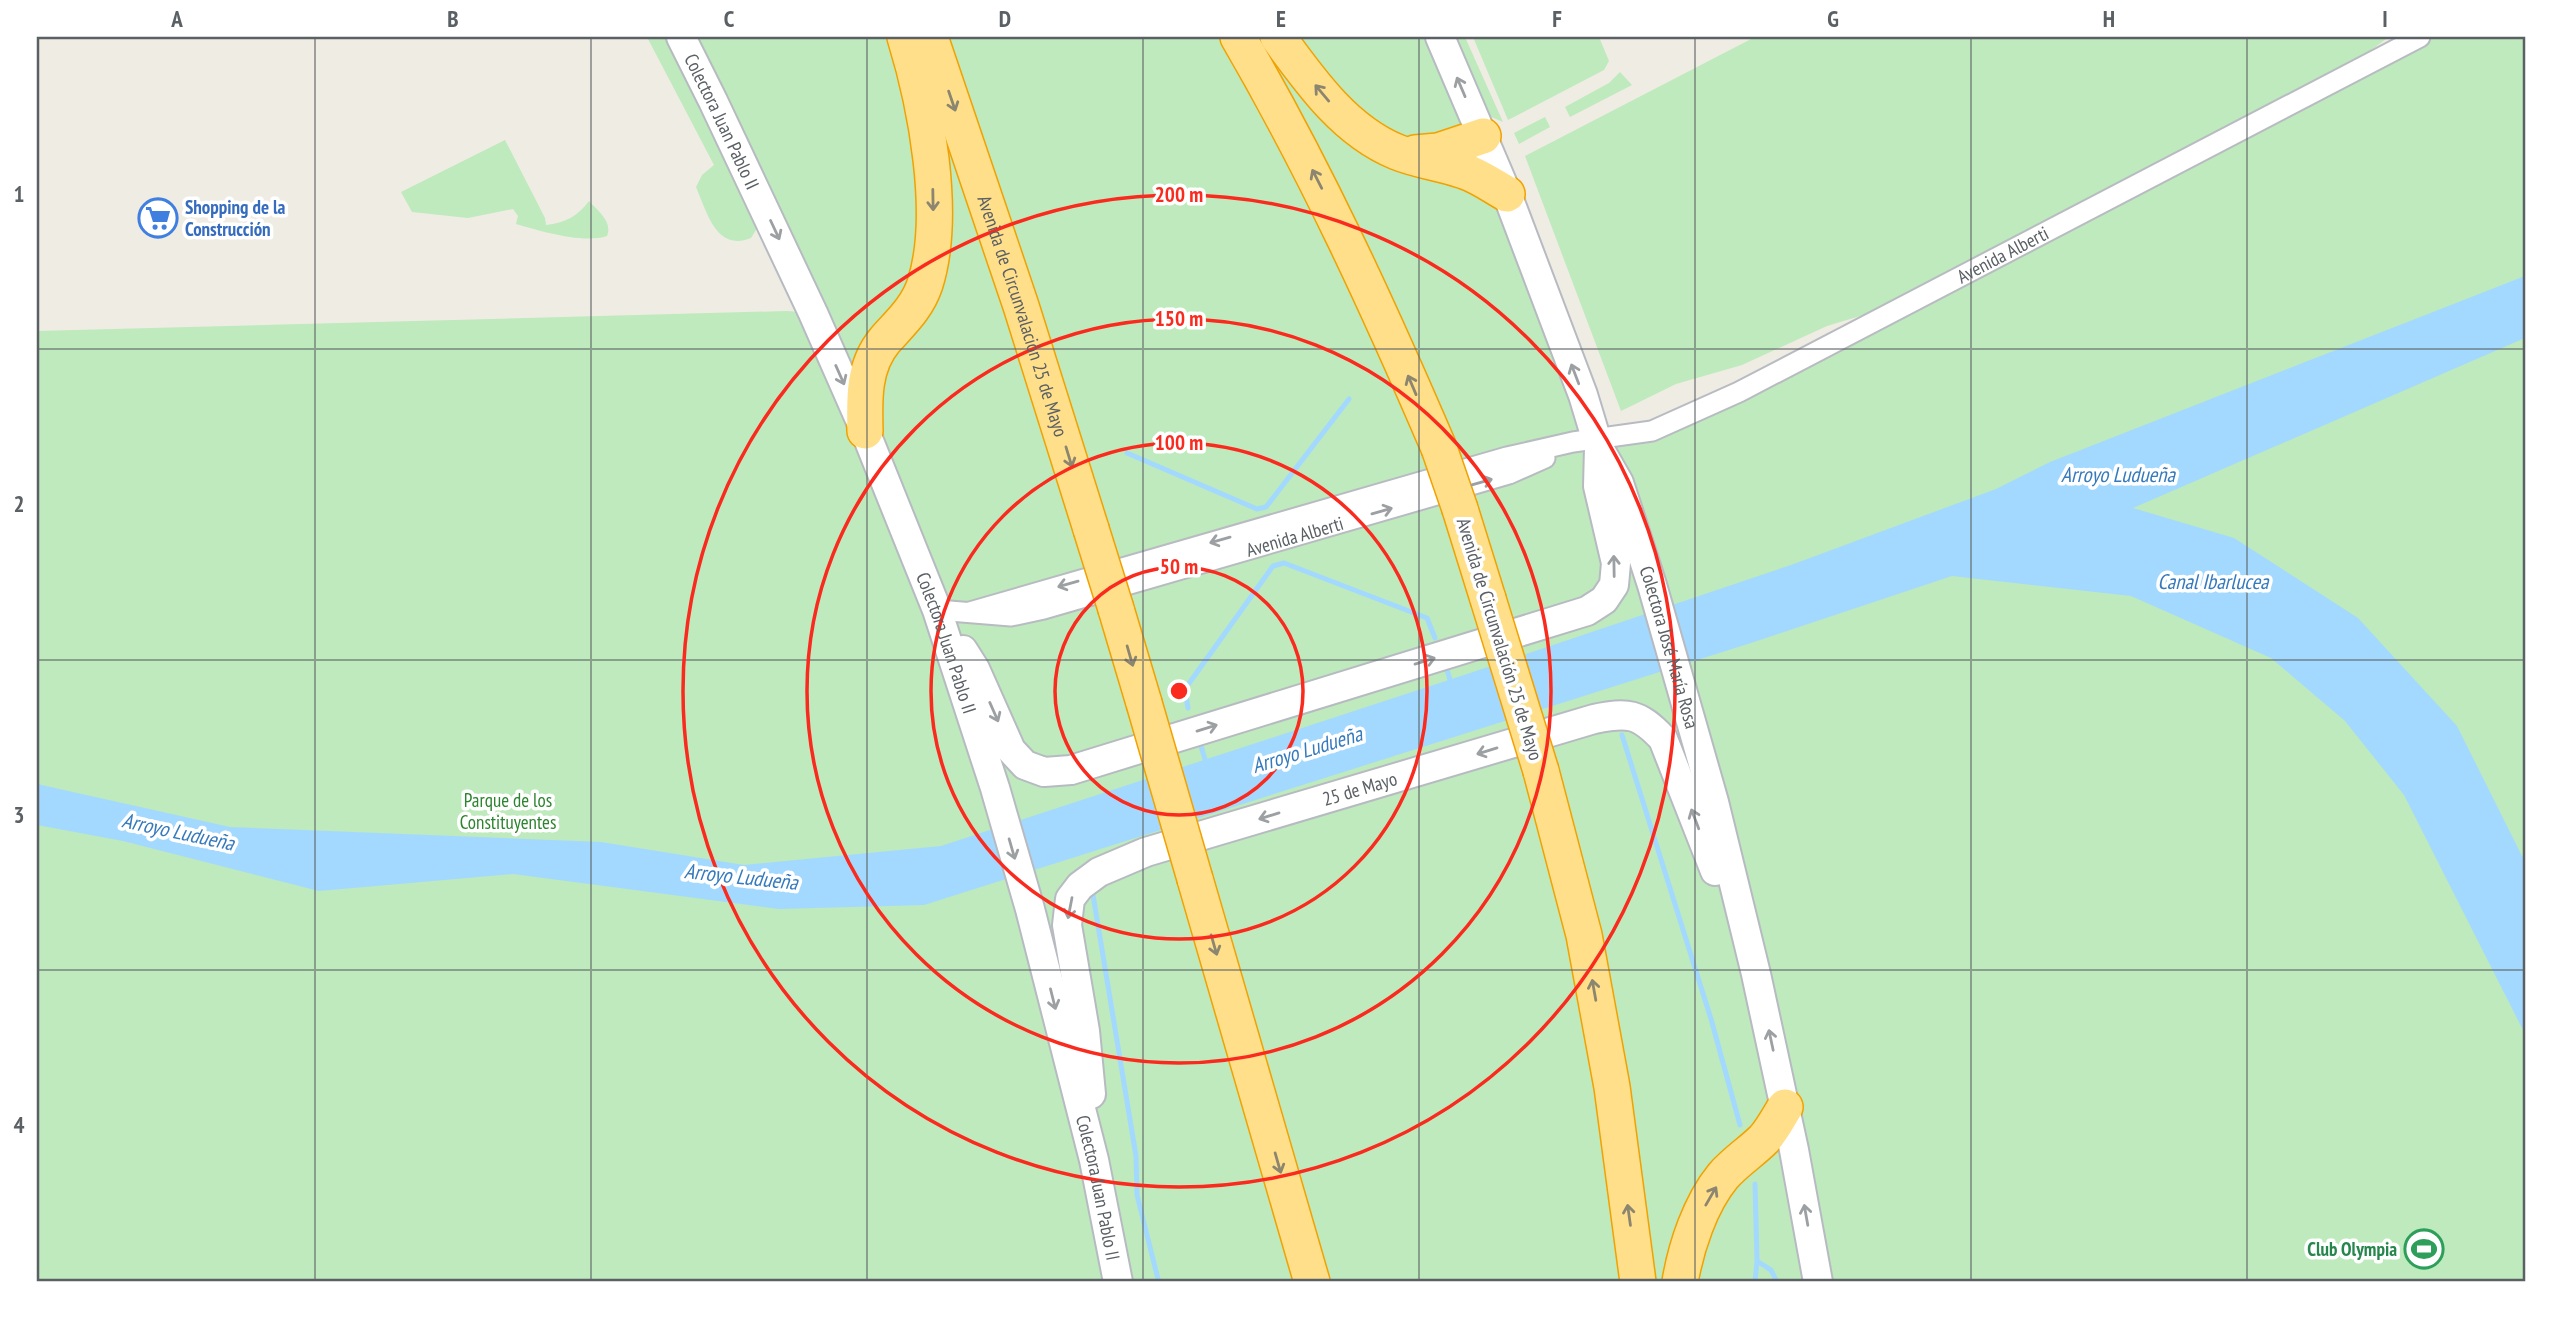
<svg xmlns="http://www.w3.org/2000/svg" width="2562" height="1319" viewBox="0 0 2562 1319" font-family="'PT Sans Narrow',sans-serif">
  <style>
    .green { fill: #beeabd }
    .water { fill: #a3d9ff }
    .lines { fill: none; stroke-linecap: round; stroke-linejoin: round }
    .stream { stroke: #a3d9ff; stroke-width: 5 }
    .minor-casing { stroke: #b8bbc1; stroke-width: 23 }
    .secondary-casing { stroke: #b7bbc1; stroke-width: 32 }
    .motorway-casing { stroke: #f2a100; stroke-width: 38 }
    .minor { stroke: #fff; stroke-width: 19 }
    .secondary { stroke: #fff; stroke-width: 28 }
    .motorway { stroke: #ffdf8a; stroke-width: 35 }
    .motorway-bridge-casing { stroke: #f2a100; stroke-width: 38; stroke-linecap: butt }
    .motorway-bridge { stroke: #ffdf8a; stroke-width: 35 }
    .oneway { stroke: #9da0a3 }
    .oneway2 { stroke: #8c8670 }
    .grid { fill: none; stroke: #5b6065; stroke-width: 2; stroke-opacity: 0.55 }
    .ring { fill: none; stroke: #fa2a1e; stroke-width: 3.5 }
    .labels { text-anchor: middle; stroke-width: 7; stroke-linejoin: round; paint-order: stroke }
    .street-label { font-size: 19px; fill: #5b6065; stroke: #fff }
    .shop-label { font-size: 19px; font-weight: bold; fill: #366cbe; stroke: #fff; text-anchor: start }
    .park-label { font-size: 19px; fill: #2c842e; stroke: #fff }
    .leisure-label { font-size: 19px; font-weight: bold; fill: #27864d; stroke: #fff; text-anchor: end }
    .water-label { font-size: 21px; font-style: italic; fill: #357abc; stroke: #fff }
    .centre { fill: #fa2a1e; stroke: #fff; stroke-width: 3.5 }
    .ring-label { font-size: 21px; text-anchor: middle; font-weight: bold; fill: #fa2a1e; stroke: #fff; stroke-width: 7; stroke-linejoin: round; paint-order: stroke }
    .neatline { fill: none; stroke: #5b6065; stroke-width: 2.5 }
    .grid-label { font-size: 23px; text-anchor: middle; font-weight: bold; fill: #5b6065 }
  </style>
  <rect width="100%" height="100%" fill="#efece3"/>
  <path class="green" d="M647,37H665L760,217L759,225L751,238C716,252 707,212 696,187L702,175L714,165Z
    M681,37H1440L1597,438L1652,431L2420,37H2525V1282H37V331L787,311L812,313Z
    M1452,37H1465L1503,122L1489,116Z
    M1473,37H1599L1609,61L1604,70L1508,120Z
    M1755,37H2389L2353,63L1870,313L1827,326L1742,365L1676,384L1621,411L1525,156Z
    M1620,72L1632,85L1570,117L1565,107L1609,83Z
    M1545,117L1550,127L1519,144L1514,133Z
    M505,140L545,218L546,225C565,223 578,216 589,201C598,211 613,222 607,236C583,244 540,231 516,224L518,216L513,209L468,218L412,212L401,192Z"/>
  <path class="water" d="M2525,276V338L2133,508L2234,538L2358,618L2457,726L2525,862V1034L2404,795L2345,721L2271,658L2131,596L1952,576L1754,642L924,905L779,909L513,874L319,891L123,841L37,825V784L230,827L601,842L744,865L941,846L1470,673L1791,565L1996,489L2050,462Z"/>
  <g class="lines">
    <path class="stream" d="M1127,453L1257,509L1266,507L1349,399
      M1447,670L1451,683
      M1188,708L1185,689L1273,566L1284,563L1427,618L1435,638
      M1622,735L1711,1019L1740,1125
      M1201,746L1207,766
      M1093,895L1136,1156L1137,1195L1158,1279
      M1755,1184L1757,1261L1755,1282
      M1757,1261L1771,1270L1777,1282"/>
    <g class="minor-casing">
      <g id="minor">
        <path id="s1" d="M937,610L1011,616L1044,609L1509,474L1545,458"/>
        <path id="s2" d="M970,612L1507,457L1573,442L1652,431L1739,392L2420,37"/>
      </g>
    </g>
    <g class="secondary-casing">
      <g id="secondary">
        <path id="s3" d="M681,37L713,101L813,313L865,431L937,610L995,788L1030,909L1094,1160L1118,1282"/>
        <path id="s4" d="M1440,37L1507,194L1583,395L1599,448L1619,483L1652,585L1714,802L1756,974L1794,1150L1818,1282"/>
        <path d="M963,650L975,669L1011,750L1025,765L1044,772L1071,770L1587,611L1604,600L1614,585L1616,563L1598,486L1599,448"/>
        <path id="s5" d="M1091,1094L1085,1031L1067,925L1070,899L1080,886L1099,872L1146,852L1594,719C1628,712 1639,713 1663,739L1715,871"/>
      </g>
    </g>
    <g class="motorway-casing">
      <g id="motorway">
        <path id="s6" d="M930,37L1021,306L1091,529"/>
        <path d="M1238,37C1316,171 1378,306 1439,448"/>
        <path d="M1278,37C1310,81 1345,131 1397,152C1419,161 1442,163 1464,171C1479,176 1493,186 1507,194"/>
        <path d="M1415,153L1438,151L1483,136"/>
        <path d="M865,431C864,399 863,366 885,340C901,322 917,308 925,284C947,215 926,105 905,37"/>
        <path d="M1460,509L1488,599"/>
        <path d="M1116,609L1144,703"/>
        <path d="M1541,771L1584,935L1612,1087L1638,1282"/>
        <path d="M1195,879L1312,1282"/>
        <path d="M1680,1282C1686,1247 1700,1204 1723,1176C1735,1162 1751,1152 1764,1139C1772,1130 1779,1117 1785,1107"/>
      </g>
    </g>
    <use href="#minor" class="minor"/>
    <use href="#secondary" class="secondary"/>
    <use href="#motorway" class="motorway"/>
    <g class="motorway-bridge-casing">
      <path id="motorway-bridge" d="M1439,448L1460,509
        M1091,529L1116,609
        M1488,599L1541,771
        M1144,703L1195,879"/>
    </g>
    <use href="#motorway-bridge" class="motorway-bridge"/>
  </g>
  <defs><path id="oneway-shaft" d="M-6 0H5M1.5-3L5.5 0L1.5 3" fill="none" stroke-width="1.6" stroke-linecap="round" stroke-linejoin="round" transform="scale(1.75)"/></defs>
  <g class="oneway">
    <use href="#oneway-shaft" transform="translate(1461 87) rotate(-113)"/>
    <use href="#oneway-shaft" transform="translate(775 230) rotate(65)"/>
    <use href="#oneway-shaft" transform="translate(1575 374) rotate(-111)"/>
    <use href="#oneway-shaft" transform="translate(840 375) rotate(66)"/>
    <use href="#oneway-shaft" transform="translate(1482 482) rotate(-16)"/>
    <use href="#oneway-shaft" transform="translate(1382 511) rotate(-16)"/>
    <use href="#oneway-shaft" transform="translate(1220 540) rotate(164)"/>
    <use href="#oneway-shaft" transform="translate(1614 566) rotate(-91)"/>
    <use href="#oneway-shaft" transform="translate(1068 584) rotate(164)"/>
    <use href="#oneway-shaft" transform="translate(1425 661) rotate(-17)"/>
    <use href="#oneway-shaft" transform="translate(994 712) rotate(66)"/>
    <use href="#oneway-shaft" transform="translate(1207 728) rotate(-17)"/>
    <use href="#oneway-shaft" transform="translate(1487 751) rotate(163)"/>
    <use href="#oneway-shaft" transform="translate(1269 816) rotate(163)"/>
    <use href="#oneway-shaft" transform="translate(1695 819) rotate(-111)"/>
    <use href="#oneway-shaft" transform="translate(1012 849) rotate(74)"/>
    <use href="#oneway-shaft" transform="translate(1070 908) rotate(101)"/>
    <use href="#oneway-shaft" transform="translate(1053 999) rotate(76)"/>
    <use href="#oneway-shaft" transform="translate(1771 1040) rotate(-102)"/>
    <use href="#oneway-shaft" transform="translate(1806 1215) rotate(-100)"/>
  </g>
  <g class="oneway2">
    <use href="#oneway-shaft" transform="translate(1322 93) rotate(-130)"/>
    <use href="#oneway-shaft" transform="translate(952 101) rotate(71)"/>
    <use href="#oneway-shaft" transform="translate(1317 179) rotate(-117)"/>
    <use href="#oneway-shaft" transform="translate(933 200) rotate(89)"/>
    <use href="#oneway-shaft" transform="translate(1412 385) rotate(-113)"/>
    <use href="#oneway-shaft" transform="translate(1069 457) rotate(73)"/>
    <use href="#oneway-shaft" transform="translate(1130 656) rotate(74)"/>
    <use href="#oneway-shaft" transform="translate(1214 945) rotate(74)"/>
    <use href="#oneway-shaft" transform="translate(1594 990) rotate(-100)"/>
    <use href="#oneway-shaft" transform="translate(1278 1163) rotate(74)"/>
    <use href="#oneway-shaft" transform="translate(1711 1196) rotate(-60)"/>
    <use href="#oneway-shaft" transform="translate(1629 1215) rotate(-98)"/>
  </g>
  <path class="grid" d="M315,37V1282M591,37V1282M867,37V1282M1143,37V1282M1419,37V1282M1695,37V1282M1971,37V1282M2247,37V1282M37,349H2525M37,660H2525M37,970H2525"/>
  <g class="ring">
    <circle cx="1179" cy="691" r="124"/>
    <circle cx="1179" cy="691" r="248"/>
    <circle cx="1179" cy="691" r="372"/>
    <circle cx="1179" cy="691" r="496"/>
  </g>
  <defs>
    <g id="supermarket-ring" transform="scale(2.0125)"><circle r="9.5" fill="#fff" stroke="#3f7fe0" stroke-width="1.5"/><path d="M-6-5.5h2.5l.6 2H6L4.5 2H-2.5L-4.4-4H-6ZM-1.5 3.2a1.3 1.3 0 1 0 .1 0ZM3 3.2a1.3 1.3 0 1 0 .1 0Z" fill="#3f7fe0"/></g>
    <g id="stadium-ring" transform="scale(2.0125)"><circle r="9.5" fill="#fff" stroke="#2e9e5b" stroke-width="1.5"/><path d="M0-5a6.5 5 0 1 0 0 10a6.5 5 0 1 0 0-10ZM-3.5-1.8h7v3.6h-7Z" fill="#2e9e5b"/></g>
  </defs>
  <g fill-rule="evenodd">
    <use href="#supermarket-ring" x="158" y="218"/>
    <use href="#stadium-ring" x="2424" y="1249"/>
  </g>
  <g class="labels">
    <g class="street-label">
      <text dy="7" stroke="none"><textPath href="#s3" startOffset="94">Colectora Juan Pablo II</textPath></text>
      <text dy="7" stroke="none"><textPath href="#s2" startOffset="1099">Avenida Alberti</textPath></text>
      <text dy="7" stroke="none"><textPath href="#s6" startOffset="294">Avenida de Circunvalación 25 de Mayo</textPath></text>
      <text dy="7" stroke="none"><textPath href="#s1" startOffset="369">Avenida Alberti</textPath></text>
      <text transform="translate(1500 639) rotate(73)" y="7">Avenida de Circunvalación 25 de Mayo</text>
      <text dy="7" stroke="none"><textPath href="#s3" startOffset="662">Colectora Juan Pablo II</textPath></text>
      <text dy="7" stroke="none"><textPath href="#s4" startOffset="653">Colectora José María Rosa</textPath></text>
      <text dy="7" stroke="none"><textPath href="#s5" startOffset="511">25 de Mayo</textPath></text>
      <text dy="7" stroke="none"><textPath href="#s3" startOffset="1228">Colectora Juan Pablo II</textPath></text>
    </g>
    <g class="shop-label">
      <text x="185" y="214">Shopping de la<tspan x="185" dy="22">Construcción</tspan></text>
    </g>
    <g class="park-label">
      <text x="508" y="807">Parque de los<tspan x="508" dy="22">Constituyentes</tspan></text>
    </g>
    <g class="leisure-label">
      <text x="2397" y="1256">Club Olympia</text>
    </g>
    <g class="water-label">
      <text x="2118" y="482">Arroyo Ludueña</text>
      <text x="2213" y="589">Canal Ibarlucea</text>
      <text transform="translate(1307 750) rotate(-17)" y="7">Arroyo Ludueña</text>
      <text transform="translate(178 832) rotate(12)" y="7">Arroyo Ludueña</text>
      <text transform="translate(741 877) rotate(6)" y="7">Arroyo Ludueña</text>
    </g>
  </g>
  <circle cx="1179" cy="691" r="10" class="centre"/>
  <g class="ring-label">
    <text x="1179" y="202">200 m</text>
    <text x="1179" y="326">150 m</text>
    <text x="1179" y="450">100 m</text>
    <text x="1179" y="574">50 m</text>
  </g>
  <rect width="2562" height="1319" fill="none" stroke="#ffffff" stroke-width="77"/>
  <rect x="38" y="38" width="2486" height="1242" class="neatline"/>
  <g class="grid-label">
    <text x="177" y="27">A</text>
    <text x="453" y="27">B</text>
    <text x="729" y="27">C</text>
    <text x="1005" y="27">D</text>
    <text x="1281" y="27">E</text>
    <text x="1557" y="27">F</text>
    <text x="1833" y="27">G</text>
    <text x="2109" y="27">H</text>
    <text x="2385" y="27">I</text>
    <text x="19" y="202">1</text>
    <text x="19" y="512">2</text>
    <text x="19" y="823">3</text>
    <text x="19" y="1133">4</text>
  </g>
</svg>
